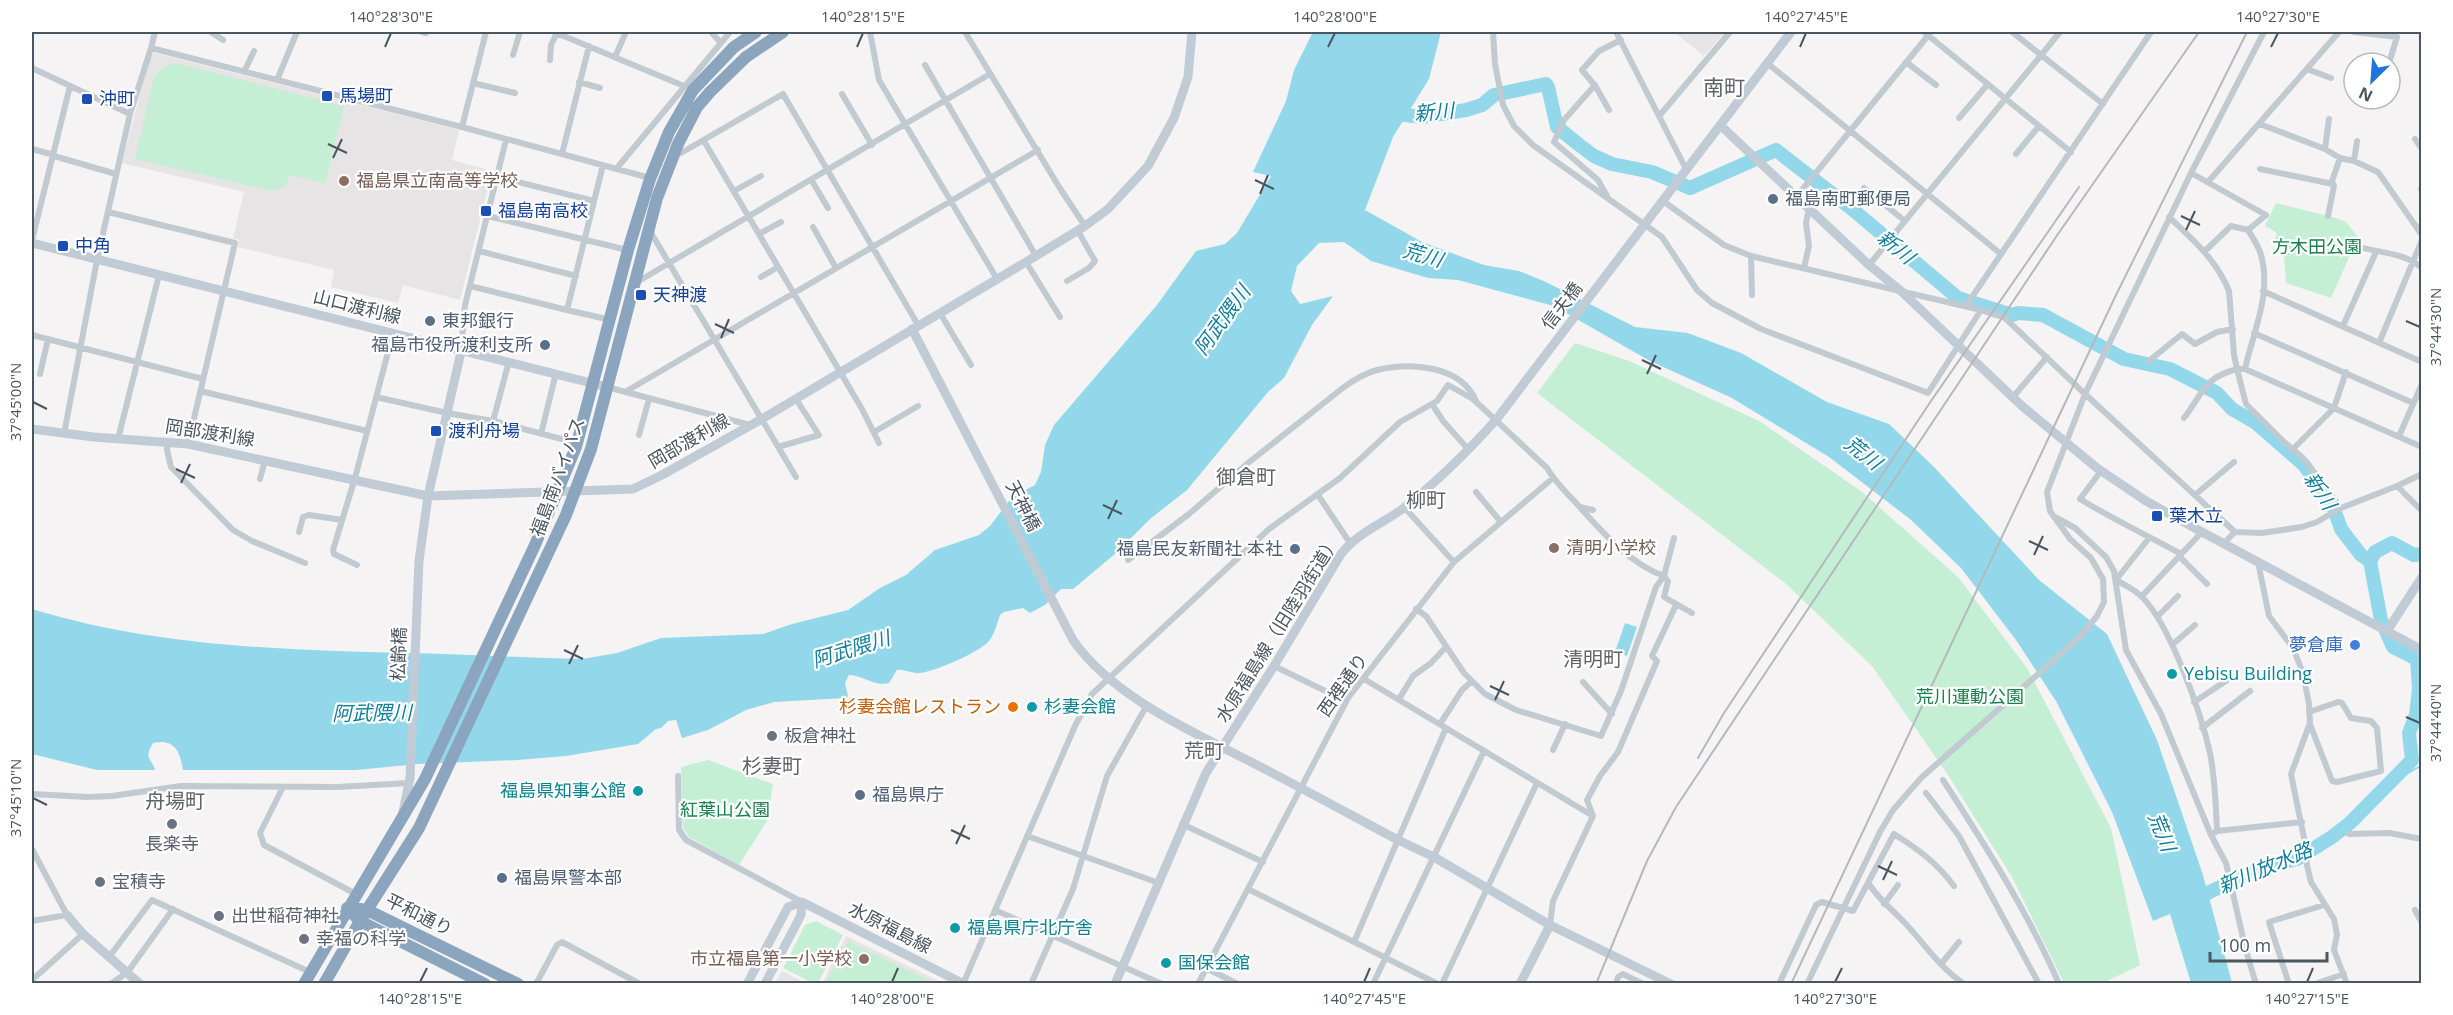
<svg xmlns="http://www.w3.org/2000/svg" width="2453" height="1015" viewBox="0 0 2453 1015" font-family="'Open Sans','Noto Sans JP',sans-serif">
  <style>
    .education { fill: #e6e4e5 }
    .green { fill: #c4efd5 }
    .water { fill: #93d8ea }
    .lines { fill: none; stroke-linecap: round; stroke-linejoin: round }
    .stream { stroke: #93d8ea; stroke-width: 2 }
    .river { stroke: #93d8ea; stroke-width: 14 }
    .street { stroke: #c1cad1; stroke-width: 6 }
    .secondary { stroke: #c1cbd5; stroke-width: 9 }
    .highway { stroke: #8ca5bf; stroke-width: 12 }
    .rail { stroke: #b5b8bc; stroke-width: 2 }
    .ticks { fill: none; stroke: #4a5660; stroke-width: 2 }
    .transit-dot { fill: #1a4fb4; stroke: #fff; stroke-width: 2 }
    .education-dot { fill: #8d6e63; stroke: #fff; stroke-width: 2 }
    .service-dot { fill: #5c6f8a; stroke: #fff; stroke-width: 2 }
    .shop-dot { fill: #3f7fe0; stroke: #fff; stroke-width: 2 }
    .culture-dot { fill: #0f9aa8; stroke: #fff; stroke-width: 2 }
    .food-dot { fill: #e8710a; stroke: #fff; stroke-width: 2 }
    .worship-dot { fill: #6b7280; stroke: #fff; stroke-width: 2 }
    .labels { text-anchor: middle; stroke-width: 4.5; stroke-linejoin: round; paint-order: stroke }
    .transit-label { font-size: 18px; fill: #164399; stroke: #fff; text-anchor: start }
    .education-label { font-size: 18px; fill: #785e54; stroke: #fff; text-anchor: start }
    .service-label { font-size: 18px; fill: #4e5e75; stroke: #fff; text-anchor: start }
    .park-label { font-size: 18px; fill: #1b814e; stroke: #fff }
    .street-label { font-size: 18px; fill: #4a5660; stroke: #fff }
    .shop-label { font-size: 18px; fill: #366cbe; stroke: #fff; text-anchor: end }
    .culture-label { font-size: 18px; fill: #0d838f; stroke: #fff; text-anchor: start }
    .food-label { font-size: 18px; fill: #c56008; stroke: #fff; text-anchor: end }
    .worship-label { font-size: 18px; fill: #5b616d; stroke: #fff; text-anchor: start }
    .water-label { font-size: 20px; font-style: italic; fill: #117f9c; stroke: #fff }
    .neighbourhood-label { font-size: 20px; fill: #5f6367; stroke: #fff }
    .quarter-label { font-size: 21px; fill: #5f6367; stroke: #fff }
    .neatline { fill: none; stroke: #4a5660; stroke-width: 2 }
    .ticks-label { font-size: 15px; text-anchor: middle; fill: #4a5660 }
  </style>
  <rect width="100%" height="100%" fill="#f5f3f3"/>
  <path class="education" d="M1674,32H1725L1704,56Z
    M155,53L459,130L452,160L492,171L460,300L403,285L398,303L331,287L334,270L238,247L239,240L233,238L244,192L122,163L150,56Z
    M846,936L941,982V984H822Z
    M782,971L805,983H775Z"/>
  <path class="green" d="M169,64H180L344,106L325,183L289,175L286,186L272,191L135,159L154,76Z
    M2276,203L2336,218L2346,222L2358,237L2331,298L2286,283L2283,243L2275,242L2277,233L2265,226Z
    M1575,343L1629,361L1759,421L1861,491L1958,577L2027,668L2111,828L2140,965L2103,983H2064L2012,877L1948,775L1872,666L1785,583L1537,393Z
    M708,760L773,784L767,821L739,865L689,837L683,828L681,767Z
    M816,921L843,935L818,983H813L783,968L805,925Z
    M848,941L930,981V983H826Z"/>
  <path class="water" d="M1313,32H1441L1429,79L1393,137L1365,210L1422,242L1484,265L1519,271L1546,282L1635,327L1688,333L1741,353L1827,402L1889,424L1934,467L2039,580L2107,634L2157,740L2203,875L2232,983H2191L2170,914L2153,921L2112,812L2056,701L2016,640L1961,568L1910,519L1829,457L1732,398L1650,361L1554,306L1458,280L1428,278L1371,261L1344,242L1319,243L1297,266L1291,291L1300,304L1333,296L1312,325L1284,378L1268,392L1187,490L1150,519L1115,554L1073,589H1061L1045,605L1030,613L1023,608L1004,612L1000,615C997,623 995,634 989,641C980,652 934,672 920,673C912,674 905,669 897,670L889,683C874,687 863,675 849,675L845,683L848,696L846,698L774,702L746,710L708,730L682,738L676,720L668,721L661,728L656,729L638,744L566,756L518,760L418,764L356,770H183C180,752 175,738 153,743C143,760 152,758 155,770H97L32,754V609C153,646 279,650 405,653C464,654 523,658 582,659L617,653L661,638L763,634L792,624L848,610L880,588L906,575L935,550L979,535L990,526L1013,496L1035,485L1041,472L1045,445L1054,425L1157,305L1196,251L1225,244L1237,233L1271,176L1253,172L1286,101L1294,70Z
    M1625,623L1637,627L1627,656L1615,652Z"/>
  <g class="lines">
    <path class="stream" d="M2397,775H2405L2422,765"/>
    <path class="river" d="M1388,113L1422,117L1466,110L1482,105L1494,95L1546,84L1548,87L1557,127L1578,144L1594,156L1612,164L1652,172L1690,188L1776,150L1852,209L1958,298L2012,315L2018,313L2043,315L2124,359L2170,369L2217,393L2232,409L2256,423L2304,465L2333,506L2341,529L2361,555L2370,561
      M2370,561L2375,552L2392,543L2414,555L2422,554
      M2193,900L2262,867L2297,859L2332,837L2350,823L2412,760L2409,733L2416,715L2419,689L2417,659L2393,647L2381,620L2370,561"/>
    <path class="street" d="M155,32L151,48L462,127L650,178
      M211,32L223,40
      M422,32L426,33
      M554,32L684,86
      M711,32L721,43
      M870,32L879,80L997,279
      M965,32L1061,190L1085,226
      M1493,32L1495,64L1503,105L1514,126L1533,145L1662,237L1697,290L1712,303L1761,329L1928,393L1981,310L1751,256L1724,245L1663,201
      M1616,32L1686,169
      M1924,32L2071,152
      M2012,32L2103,104
      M2354,32L2397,37L2389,63
      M513,55L520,32
      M615,57L626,32
      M550,60L551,45L557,33
      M1906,62L1936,85
      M1767,63L2001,254
      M925,65L1036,256
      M32,68L130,114L151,48
      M2307,69L2331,78
      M244,72L254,51
      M277,80L297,32
      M579,82L600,88
      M473,83L515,93
      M1595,85L1564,120L1554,142L1598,180L1607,196
      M842,94L872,145
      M1609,110L1596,87L1582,70L1599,51L1621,40
      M1660,115L1730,32
      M1959,118L1988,84
      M2260,124L2325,149L2340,158L2354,161L2378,172L2422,235
      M462,127L486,32
      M2415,139L2422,149
      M704,141L862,409L879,443
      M32,149L54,155
      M2325,149L2329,119
      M674,152L681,153L783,94L918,325
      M562,154L589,46
      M2016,154L2039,126
      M54,156L116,174
      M2354,161L2357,141
      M603,165L567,310L611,320
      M617,168L730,32
      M2260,169L2333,184
      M2191,173L2266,215L2248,230
      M498,177L594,201
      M812,181L828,208
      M2208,182L2339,32
      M1864,188L1905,221
      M2421,189H2422
      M734,191L761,176
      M1797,196L1931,32
      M108,212L235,243L188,444
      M488,216L627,250
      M2328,216L2334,186L2332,181L2340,158
      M2169,217C2193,240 2216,259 2229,291L2234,355L2237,369H2245L2422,447
      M813,227L836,268
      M650,231L796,477
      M759,234L781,222
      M32,240L70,86
      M2356,246C2378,253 2404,252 2422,268
      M479,251L576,276
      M2205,251L2231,226L2248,230C2253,238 2259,247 2261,255C2272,294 2253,332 2245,369
      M1751,256L1752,295
      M1026,262L1060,317
      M1869,265L2060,32
      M1804,268L1809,246L1806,223L1809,208
      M761,277L778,267
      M1067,281L1089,268L1095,261L1078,231
      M637,282L990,74
      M470,286L567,310
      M2263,291L2422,362
      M1966,306L2151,32
      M1981,310L2005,318L2085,394L2235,532
      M940,313L971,365
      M2343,326L2376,252
      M2254,333L2413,403
      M32,335L203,379
      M2379,343L2422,240
      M461,352L465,305L506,140
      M2149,361L2182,334L2195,344L2217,332L2233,329
      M40,374L48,339
      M607,387L750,425
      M200,391L367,431
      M625,392L1038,150
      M376,397L447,413L493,421L509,361
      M2013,397L2047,357
      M1432,404L1443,421L1468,449
      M2184,418C2204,392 2203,378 2237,369L2246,404L2284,442L2303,458L2341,508
      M493,421L577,443
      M874,432L918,406
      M64,434L97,260L130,114
      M541,434L556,373
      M639,435L649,399
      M2399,436L2422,384
      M118,439L159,275
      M168,441L167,450L171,467L233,530L252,541L305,563
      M778,447L819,435L796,399
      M2292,450L2334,408L2346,372
      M2101,471L2080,499C2114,520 2147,535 2181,554
      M260,479L265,460
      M2397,486L2422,511
      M1476,492L1500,521
      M1318,495L1350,543
      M2195,495L2234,462
      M1404,507L1454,562
      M1580,507L1593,510
      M2055,517L2075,528L2106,557L2114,571L2126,650L2161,714L2211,835
      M299,532L303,517L309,515L342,520
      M1674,538L1664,576L1668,581L1664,597L1692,613
      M2149,538L2116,580C2125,585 2136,590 2143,598C2171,627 2201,713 2210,753C2215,778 2216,805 2217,831L2211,835L2226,863L2245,947L2256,984
      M2223,544L2235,532L2262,533L2302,527L2317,522L2341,508L2397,486L2422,474
      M2179,556L2207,584
      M1128,560L1189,514L1248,463L1344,387C1354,380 1365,373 1377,370C1410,362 1461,365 1476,401
      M2258,562L2269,616L2293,648L2303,673L2309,704L2310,723L2291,774L2305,843L2307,865L2311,882L2334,919L2337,934L2334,950L2347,984
      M357,565L334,554L333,550L355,478L393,333
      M2142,596L2202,532
      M2158,616L2178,596
      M2172,645L2195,625
      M1274,666L1346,701
      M1364,679L1593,816
      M1583,682L1612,714
      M1399,699L1413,676L1431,663L1446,647
      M2194,702L2226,681
      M2309,712L2338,702L2342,703L2351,718L2371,721L2377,728L2381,771L2337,782L2332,781L2310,724
      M1440,724L1462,690L1472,681
      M2202,728L2250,691
      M1553,750L1565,724
      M678,776L679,830L686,840L802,902
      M1943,780C1985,845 2028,912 2059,984
      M283,787L260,833L264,845L356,894
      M1926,793L1959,836L2039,984
      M32,794L88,797L112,796L181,786L338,787L409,783
      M1182,824L1263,862
      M2217,831L2302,822
      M2349,834L2389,833L2422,839
      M1027,836L1159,883
      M32,849L67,915L32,921
      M1869,884C1881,902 1890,907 1904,922C1924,943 1939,967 1964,984
      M1248,889L1438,984
      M1884,904L1898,885
      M995,910L1162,984
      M2415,910L2422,923
      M1550,925L1553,901L1593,816L1587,800L1600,776L1618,752L1657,661L1652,656L1676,605
      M1354,942L1446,728
      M109,957L152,900L310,972
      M1941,964L1959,942
      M1206,968L1238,984
      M32,980L83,934
      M110,984L127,973L173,909
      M536,984L557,945L562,942L640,984
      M963,984L1075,726L1092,694L1269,529L1340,478L1400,422L1437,401L1448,385L1473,399L1547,468C1555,482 1566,492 1577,504C1601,531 1630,564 1664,576L1656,587L1621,691L1601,736L1516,710L1485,694L1464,673L1426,616L1416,609
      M1031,984L1073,889L1107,776L1147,705
      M1198,984L1348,698L1454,562L1553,478
      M1373,984L1484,751
      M1442,984L1537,783
      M1616,984L1618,977L1623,974L1643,984
      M1779,984L1816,905L1822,902L1853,911L1894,834C1918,849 1937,863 1954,886
      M1807,984L1880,832L1893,810L1921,778L2080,637L2097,616L2104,602L2103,579L2091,558L2070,539L2050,511L2047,492L2085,394L2191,173L2264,32
      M2289,984L2269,922L2324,905
      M2315,984L2344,974"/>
    <path class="secondary" d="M1720,125L1869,265L1901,291L2022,406L2097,468L2146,501L2202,532L2422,650
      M32,243L607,387
      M912,329L1073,640C1113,698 1199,735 1261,767C1307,791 1353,816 1398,840L1434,857L1550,925L1671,984
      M32,429L94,437L188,444L428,496L633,489L662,475L762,419L1026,262L1085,226L1108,209L1148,166L1174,118L1188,77L1192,32
      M2387,631L2422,577
      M403,812L410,778L419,561L428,496L461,352
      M802,902L964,984
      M67,915L83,934L140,984
      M747,984L788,907L802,902
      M765,984L801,915L802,902
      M1115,984L1206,773L1274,666L1341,554C1358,532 1383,524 1405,507C1438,481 1468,451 1496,420L1791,32
      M1520,984L1550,925"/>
    <path class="highway" d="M347,908L360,921L485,984
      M360,909L367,910L518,984
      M304,984L425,779L535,545L576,447L628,250L650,179L669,132L693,90L734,47L756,32
      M324,984L360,921L419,828L566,515L591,449L657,198L678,144L697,107L710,92L746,57L783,32"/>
    <path class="rail" d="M1698,758L1724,713L1931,401L2079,187
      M1596,984L1647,861L1676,807L2058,234L2199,32
      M1791,984L2116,295L2247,32"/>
  </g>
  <path class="ticks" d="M385,47L391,33M857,47L863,33M1328,47L1335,33M1800,47L1806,33M2271,47L2278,33M328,144L347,153M333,158L342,139M1255,180L1274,189M1260,194L1268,175M2181,216L2200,225M2186,230L2195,211M2406,321L2420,327M715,324L734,333M721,338L729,319M1642,360L1661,369M1647,374L1656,355M33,402L47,409M176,469L195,478M181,483L190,464M1103,505L1122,514M1108,519L1117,500M2029,541L2048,550M2034,555L2043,536M564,650L583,659M569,664L578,645M1490,686L1509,695M1495,700L1504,681M2406,717L2420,723M33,798L47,805M951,830L970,839M956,844L965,825M1878,866L1897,875M1883,880L1892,861M420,982L427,968M892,982L898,968M1364,982L1370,968M1835,982L1842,968M2307,982L2313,968"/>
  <g class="transit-dot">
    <rect x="321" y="90" width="12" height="12" rx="3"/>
    <rect x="81" y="93" width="12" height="12" rx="3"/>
    <rect x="480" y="205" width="12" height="12" rx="3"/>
    <rect x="57" y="240" width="12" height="12" rx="3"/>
    <rect x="635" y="289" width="12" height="12" rx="3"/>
    <rect x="430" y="425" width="12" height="12" rx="3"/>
    <rect x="2151" y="510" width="12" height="12" rx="3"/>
  </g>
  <g class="education-dot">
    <circle cx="344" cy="181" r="6"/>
    <circle cx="1554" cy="548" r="6"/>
    <circle cx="864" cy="959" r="6"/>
  </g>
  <g class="service-dot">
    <circle cx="1773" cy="199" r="6"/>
    <circle cx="430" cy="321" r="6"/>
    <circle cx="545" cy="345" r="6"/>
    <circle cx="1295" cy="549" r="6"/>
    <circle cx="860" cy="795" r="6"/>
    <circle cx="502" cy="878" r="6"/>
  </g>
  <circle class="shop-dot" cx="2355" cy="645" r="6"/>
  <g class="culture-dot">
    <circle cx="2172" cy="674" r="6"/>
    <circle cx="1032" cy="707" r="6"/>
    <circle cx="638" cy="791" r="6"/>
    <circle cx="955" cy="928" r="6"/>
    <circle cx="1166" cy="963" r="6"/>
  </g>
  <circle class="food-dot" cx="1013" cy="707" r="6"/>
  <g class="worship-dot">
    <circle cx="772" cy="736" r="6"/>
    <circle cx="172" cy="824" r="6"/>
    <circle cx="100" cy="882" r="6"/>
    <circle cx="219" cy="916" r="6"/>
    <circle cx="304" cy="939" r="6"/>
  </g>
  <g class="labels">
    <g class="transit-label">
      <text x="339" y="102">馬場町</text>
      <text x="99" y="105">沖町</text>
      <text x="498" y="217">福島南高校</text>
      <text x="75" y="252">中角</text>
      <text x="653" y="301">天神渡</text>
      <text x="448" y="437">渡利舟場</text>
      <text x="2169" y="522">葉木立</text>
    </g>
    <g class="education-label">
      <text x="356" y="187">福島県立南高等学校</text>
      <text x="1566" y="554">清明小学校</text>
      <text x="852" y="965" text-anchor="end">市立福島第一小学校</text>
    </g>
    <g class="service-label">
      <text x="1785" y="205">福島南町郵便局</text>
      <text x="442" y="327">東邦銀行</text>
      <text x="533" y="351" text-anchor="end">福島市役所渡利支所</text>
      <text x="1283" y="555" text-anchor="end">福島民友新聞社 本社</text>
      <text x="872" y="801">福島県庁</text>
      <text x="514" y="884">福島県警本部</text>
    </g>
    <g class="park-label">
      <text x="2317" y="253">方木田公園</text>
      <text x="1970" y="703">荒川運動公園</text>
      <text x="725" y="816">紅葉山公園</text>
    </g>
    <g class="street-label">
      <text transform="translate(1562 306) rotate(-53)" y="6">信夫橋</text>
      <text transform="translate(357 307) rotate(14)" y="6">山口渡利線</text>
      <text transform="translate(210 433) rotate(9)" y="6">岡部渡利線</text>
      <text transform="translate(689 441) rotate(-30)" y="6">岡部渡利線</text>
      <text transform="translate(558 477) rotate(-70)" y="6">福島南バイパス</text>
      <text transform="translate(1023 506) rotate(63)" y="6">天神橋</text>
      <text transform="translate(1278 629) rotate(-58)" y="6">水原福島線（旧陸羽街道）</text>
      <text transform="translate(399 654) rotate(-88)" y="6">松齢橋</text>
      <text transform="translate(1343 685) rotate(-55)" y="6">西裡通り</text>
      <text transform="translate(419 915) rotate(26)" y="6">平和通り</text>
      <text transform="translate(890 928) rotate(27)" y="6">水原福島線</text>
    </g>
    <g class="shop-label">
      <text x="2343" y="651">夢倉庫</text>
    </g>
    <g class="culture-label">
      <text x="2184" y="680">Yebisu Building</text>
      <text x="1044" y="713">杉妻会館</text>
      <text x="626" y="797" text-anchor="end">福島県知事公館</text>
      <text x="967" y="934">福島県庁北庁舎</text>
      <text x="1178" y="969">国保会館</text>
    </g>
    <g class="food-label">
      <text x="1001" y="713">杉妻会館レストラン</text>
    </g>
    <g class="worship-label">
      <text x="784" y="742">板倉神社</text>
      <text x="172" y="850" text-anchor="middle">長楽寺</text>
      <text x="112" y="888">宝積寺</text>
      <text x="231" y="922">出世稲荷神社</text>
      <text x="316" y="945">幸福の科学</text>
    </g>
    <g class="water-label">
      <text transform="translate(1434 112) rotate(-5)" y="7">新川</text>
      <text transform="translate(1896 247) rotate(39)" y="7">新川</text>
      <text transform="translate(1423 255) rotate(16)" y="7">荒川</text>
      <text transform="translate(1222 320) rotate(-54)" y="7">阿武隈川</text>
      <text transform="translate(1863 453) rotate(38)" y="7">荒川</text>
      <text transform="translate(2320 491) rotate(57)" y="7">新川</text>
      <text transform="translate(851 649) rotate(-17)" y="7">阿武隈川</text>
      <text transform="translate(372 713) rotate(-1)" y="7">阿武隈川</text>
      <text transform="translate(2162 832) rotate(68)" y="7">荒川</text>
      <text transform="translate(2265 868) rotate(-23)" y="7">新川放水路</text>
    </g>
    <g class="neighbourhood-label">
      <text x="1246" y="484">御倉町</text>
      <text x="1426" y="507">柳町</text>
      <text x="1593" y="666">清明町</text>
      <text x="1204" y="758">荒町</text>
      <text x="772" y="773">杉妻町</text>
      <text x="175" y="808">舟場町</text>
    </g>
    <g class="quarter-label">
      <text x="1724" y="95">南町</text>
    </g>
  </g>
  <rect width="2453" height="1015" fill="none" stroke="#ffffff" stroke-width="66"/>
  <g transform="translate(2372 81) rotate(205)"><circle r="28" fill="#ffffff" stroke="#b7bbbf" stroke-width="1.5"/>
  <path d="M0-4.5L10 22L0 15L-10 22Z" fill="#2174e0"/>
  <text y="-9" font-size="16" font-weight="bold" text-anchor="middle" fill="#4a5660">N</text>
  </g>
  <path d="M2210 952v9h117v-9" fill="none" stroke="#4a5660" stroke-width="3"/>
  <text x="2219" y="952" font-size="18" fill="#4a5660" stroke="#ffffff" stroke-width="4.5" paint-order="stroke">100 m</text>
  <rect x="33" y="33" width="2387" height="949" class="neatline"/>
  <g class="ticks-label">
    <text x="391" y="22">140°28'30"E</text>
    <text x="863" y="22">140°28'15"E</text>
    <text x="1335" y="22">140°28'00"E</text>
    <text x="1806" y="22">140°27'45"E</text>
    <text x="2278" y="22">140°27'30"E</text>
    <text transform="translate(2436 327) rotate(-90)" y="5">37°44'30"N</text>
    <text transform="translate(16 402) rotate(-90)" y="5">37°45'00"N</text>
    <text transform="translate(2436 723) rotate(-90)" y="5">37°44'40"N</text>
    <text transform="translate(16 798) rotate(-90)" y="5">37°45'10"N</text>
    <text x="420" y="1004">140°28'15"E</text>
    <text x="892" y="1004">140°28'00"E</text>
    <text x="1364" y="1004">140°27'45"E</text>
    <text x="1835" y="1004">140°27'30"E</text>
    <text x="2307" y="1004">140°27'15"E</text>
  </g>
</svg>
